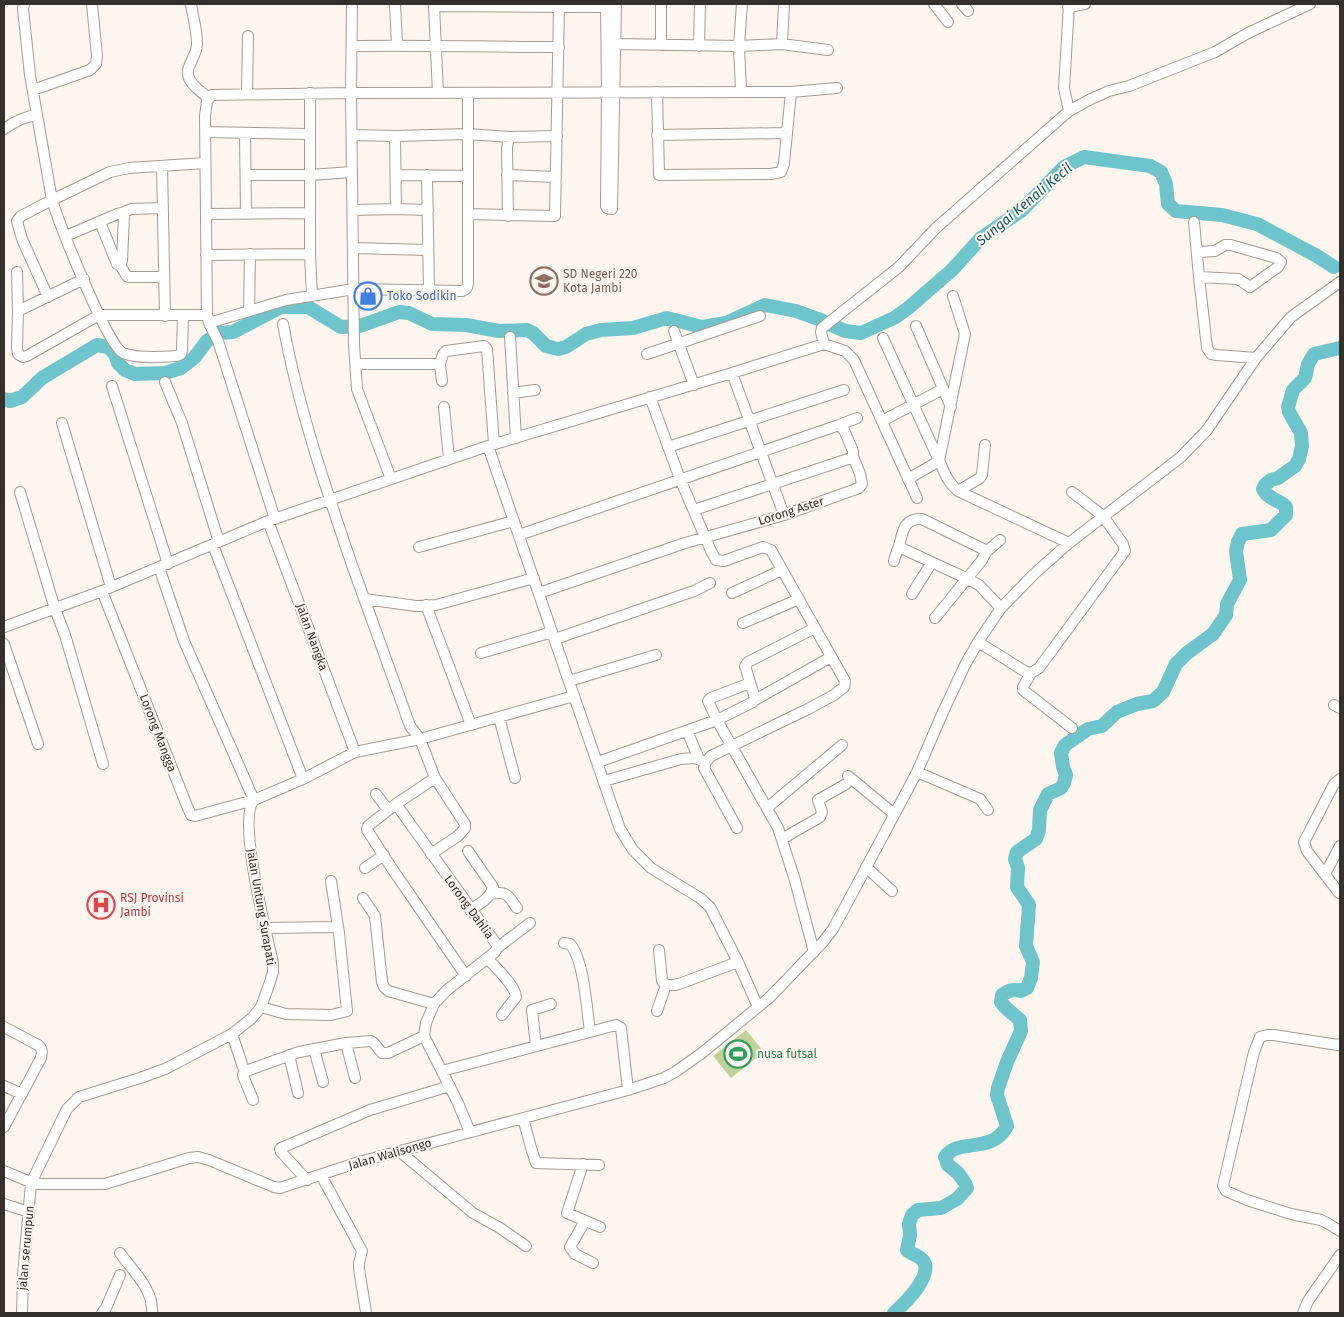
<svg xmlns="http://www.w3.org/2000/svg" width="1344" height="1317" viewBox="0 0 1344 1317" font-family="'Fira Sans',sans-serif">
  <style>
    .green { fill: #bfd29a }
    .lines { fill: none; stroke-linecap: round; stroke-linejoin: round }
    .river { stroke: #6dc5cb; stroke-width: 14 }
    .minor-casing { stroke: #a89b91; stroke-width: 12 }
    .minor { stroke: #fff; stroke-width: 10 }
    .labels { text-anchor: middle; stroke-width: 4; stroke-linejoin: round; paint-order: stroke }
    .education-label { font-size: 12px; fill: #785e54; stroke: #fef5ef; text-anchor: start }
    .shop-label { font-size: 12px; fill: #366cbe; stroke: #fef5ef; text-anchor: start }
    .street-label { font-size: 12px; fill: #36302c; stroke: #fef5ef }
    .health-label { font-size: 12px; fill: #be3a42; stroke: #fef5ef; text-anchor: start }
    .leisure-label { font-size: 12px; fill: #27864d; stroke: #fef5ef; text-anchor: start }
    .water-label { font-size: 14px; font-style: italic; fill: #125e62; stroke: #fef5ef }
  </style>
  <rect width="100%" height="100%" fill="#fef5ef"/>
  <path class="green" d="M746,1030L764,1052L731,1078L713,1056Z"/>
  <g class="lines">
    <path class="river" d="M4,399L10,401L22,397L42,378L97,345L108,347L115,354L118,363L125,370L135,374L165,373L181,368L194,358L207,341L219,333L233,332L281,307H308L341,327L360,326L399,312L409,313L432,324L466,325L499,331L527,330L533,333L546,346L558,349L566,347L586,334L601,330L633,328L667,318L702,327L726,323L765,305L796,311L818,319L845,331L861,333L894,318L907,309L952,270L981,238L1021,211L1064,167L1084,157L1150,166L1161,172L1166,184L1168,204L1176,211L1222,215L1257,224L1317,256L1334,267
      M894,1313C904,1304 929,1280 925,1264C922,1256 912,1255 907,1250L910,1235L909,1224L912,1215L918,1210L941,1208L957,1199L967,1188L965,1183L958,1173L948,1165L945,1157C958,1137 992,1155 1007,1126L997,1095L998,1088L1007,1062L1021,1031L1020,1020L1006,1008L1001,1002L1002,995C1009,990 1013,989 1021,991L1027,988L1031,978L1033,962L1026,946L1029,905L1017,887L1018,868L1015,859L1017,852L1036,839L1039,830L1040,810L1048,794L1061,788L1064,783L1066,775L1063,767L1061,753L1065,745L1088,729L1102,726L1117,712L1137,704L1153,701L1163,692L1176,664L1187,653L1213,634L1226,615L1227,604L1240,580L1236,551L1238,542L1242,534L1271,530L1286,515C1286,514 1286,508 1286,507C1283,501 1269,501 1263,489L1265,485L1271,480L1278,478L1295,466L1299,459L1302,446L1301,433L1289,412L1288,407L1293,390L1305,378L1308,364L1314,354L1340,348"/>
    <g class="minor-casing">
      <path id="minor" d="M24,4L23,9L30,75L52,200L21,216L17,221L22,239L48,297
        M191,4C193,17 197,30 197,44C197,54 190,61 188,70C186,82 201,92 209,98
        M352,4L351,93L354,345L357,389L391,479
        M395,4L397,45
        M559,4V7H606
        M606,4L607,92L606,206L607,208L612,209L616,4
        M661,4V45
        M934,4L948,22
        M962,4L968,11
        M1069,4L1064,88L1069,111
        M1068,7L1085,4
        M616,44L739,46L782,44L828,50
        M782,44L784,4
        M352,46C421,45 490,47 559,47
        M699,46L700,4
        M33,90L90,70L96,64L97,56L92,4
        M741,91L739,46L742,4
        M657,92L659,175L771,174L781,172L784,164L791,92
        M310,93V254L312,296
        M438,93L434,6L559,7L555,216L468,214
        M247,94L248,36
        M4,129C14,122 25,116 37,115
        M205,132L310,134
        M245,133L246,214
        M352,135L395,136L396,209L353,210
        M657,135L787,133
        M395,136L468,134L510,137
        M162,166L165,316
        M246,175H310L352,172
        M396,175L468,176
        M427,175L429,290
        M507,175L556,177
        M396,209L428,210
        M122,213L131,209L163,208
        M206,214L310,213
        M508,216L507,148L508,142L510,137L557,136
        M1194,222L1199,277L1207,348L1211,354L1217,355L1256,358
        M66,236L117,214L122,213L124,215L122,261L119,265L117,264L100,222
        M353,248L428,250
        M1198,252L1215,251L1225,245H1231L1276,258L1281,262L1278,267L1250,287L1238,279L1199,277
        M206,255L310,254
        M120,265L126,275L128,277H164
        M17,272L18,311L17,348L18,354L23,357L27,356L99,315H207
        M18,311L84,279
        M249,311L250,254
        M183,316L182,350L181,354L177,356C162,357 137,359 123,353C107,345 59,223 52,200L110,172L129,168L205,163
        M209,323L286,300L354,289L462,291C468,289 468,286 468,280V93
        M283,324C298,406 325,486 352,565C371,618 391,672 410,726L420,739L574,696L620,829L633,850L651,868L700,898L710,907L738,962L758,1007
        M916,326L951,407
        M674,331L694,385
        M510,337L516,438
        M883,338L947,478L952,485L958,491L1069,543
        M824,344L821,332L822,328L899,267L936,228L1069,111L1091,99L1109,91L1129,86L1215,52L1248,33L1310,4
        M647,354L760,316
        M356,364H440L443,354L446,351L484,346L487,349L494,444
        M440,364L442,381
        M732,373L784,515
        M165,382L182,423L219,542
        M112,386L168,564
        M513,393L535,390
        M650,397L680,479L711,551L716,560L724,561L763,547L771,550L845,681L844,687L834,695L808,709L711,756L706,762L704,768L737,828
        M444,407L449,459
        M882,421L943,389
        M62,423L111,587
        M839,425L857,418
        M488,446L574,696
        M668,447L844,390
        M908,479L939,461L965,334L953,296
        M958,491L980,478L982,475L985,445
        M20,492L55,609L65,635L103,764
        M275,519L218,341L209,323L207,315L205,116L207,101L212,95L351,93L791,92L837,88
        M268,521L355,752
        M519,535L839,425L844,430L853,451V456L851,458L694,510
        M213,545L303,779
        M419,547L514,521
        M899,547L966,578L979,585L1001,608
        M986,552L1000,540
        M894,561C895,556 897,551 899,546C903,532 903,518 922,519L983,549L986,552L982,560L935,618
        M159,567L184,641L254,800
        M102,591L187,806L191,815L195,816L254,800L303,779L355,752L420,739L435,778L465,824V828L458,836L431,854
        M539,593L685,543L784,515L859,488L862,484L860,474L853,456
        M732,593L782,570
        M912,594L932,562
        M365,599L416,606L436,605L534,578
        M426,605L471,725
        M743,623L799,599
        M4,627L102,591L268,521L488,446L732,373L824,344L845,351L854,360L917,498
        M555,639L694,591L710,583
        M978,642L1026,672L1031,673L1039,668L1125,551L1123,544L1103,516L1072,492
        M4,644L38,744
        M481,653L552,632
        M1031,673L1023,687V690L1072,728
        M569,681L656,655
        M750,683L711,698L708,701L717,720L778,828L794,877L814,952
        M755,700L831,657
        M1334,705L1340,708
        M499,717L515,778
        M687,731L699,759
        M598,762L717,720L753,702L755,698L745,666L748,662L815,628
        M917,772L980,799L988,810
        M848,776L894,814
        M435,778L396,804L368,826L367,830L393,870L466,976
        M604,781L681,759L695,758L706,762
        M376,794L388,810
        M396,804L497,945V948L495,952L446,991L434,1004L426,1023L424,1036L458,1103L470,1132
        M767,808L842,745
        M782,839L820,817L822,812L818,800L846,784
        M468,851L493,887C491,898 479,904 470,910
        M866,867L892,891
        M365,868L384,855
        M1325,874L1340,846
        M1339,893L1307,851L1304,842L1334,784L1340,779
        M492,894C507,890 509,897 517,908
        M363,898L375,916L382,982L384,987L388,991L434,1004
        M265,928L338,927
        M564,943L570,944C584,959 587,1011 590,1032
        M497,948L530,923
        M659,950L662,981L666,985H674L679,984L738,962
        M487,958C495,967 516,986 516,997L502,1015
        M261,1007L286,1014L331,1015L347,1011L339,933L331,881
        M657,1011L666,985
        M4,1027L38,1045C43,1049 42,1053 41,1058L4,1127
        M232,1034L243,1067L246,1071L299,1052L346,1043L371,1041L374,1043L382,1053H388L424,1036
        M346,1043L355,1078
        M1340,1044L1338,1045L1274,1035H1267L1260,1037L1254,1052L1223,1186L1226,1191L1247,1200L1291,1214L1321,1220L1327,1223L1340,1231
        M536,1046L532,1010L551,1004
        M314,1049L323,1082
        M289,1055L298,1093
        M245,1070L243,1075L244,1078L253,1100
        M442,1071L616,1025L621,1028L628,1090
        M4,1086L22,1094
        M523,1118L532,1151L536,1163L599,1165
        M399,1151L473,1213L500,1228L526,1246
        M583,1164L567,1213L600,1227
        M4,1171L35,1184H105L189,1158L198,1157L209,1160L274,1187L280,1188L359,1162L628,1090L664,1078L675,1072L702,1053L769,998L823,942L833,929L852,894L917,772L943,712L965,665L978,642L1001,608L1034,574L1069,543L1181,457L1207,430L1256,358L1291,317L1340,282
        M321,1175L362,1251L359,1263V1269L366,1312
        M307,1180L281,1152L280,1149L281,1148L370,1110L450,1086
        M4,1204L29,1212
        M585,1221L570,1247L575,1254L593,1263
        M120,1253C133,1271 154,1290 152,1313
        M22,1313L23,1276L31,1183L67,1109L79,1097L140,1078L165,1069L232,1034L252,1018L261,1007L270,982L273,972V963C267,936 237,819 254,800
        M102,1313L106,1308L120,1275
        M1303,1313L1308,1301L1340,1255"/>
    </g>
    <use href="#minor" class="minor"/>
  </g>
  <defs>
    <g id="school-ring" transform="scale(1.4375)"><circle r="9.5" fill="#fef5ef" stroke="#8d6e63" stroke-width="1.5"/><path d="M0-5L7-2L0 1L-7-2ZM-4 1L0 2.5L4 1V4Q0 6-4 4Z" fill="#8d6e63"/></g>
    <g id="shop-ring" transform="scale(1.4375)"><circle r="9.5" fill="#fef5ef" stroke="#3f7fe0" stroke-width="1.5"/><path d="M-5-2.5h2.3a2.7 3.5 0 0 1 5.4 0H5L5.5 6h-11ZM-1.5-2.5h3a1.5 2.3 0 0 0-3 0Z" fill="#3f7fe0"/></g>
    <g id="hospital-ring" transform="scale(1.4375)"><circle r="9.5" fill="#fef5ef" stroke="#e0444e" stroke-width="1.5"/><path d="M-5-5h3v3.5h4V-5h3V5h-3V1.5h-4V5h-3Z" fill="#e0444e"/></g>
    <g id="stadium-ring" transform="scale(1.4375)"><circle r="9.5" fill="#fef5ef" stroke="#2e9e5b" stroke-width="1.5"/><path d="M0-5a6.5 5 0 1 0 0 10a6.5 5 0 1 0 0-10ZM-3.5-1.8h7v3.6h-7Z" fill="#2e9e5b"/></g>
  </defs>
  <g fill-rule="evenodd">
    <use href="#school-ring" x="544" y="281"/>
    <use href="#shop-ring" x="368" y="296"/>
    <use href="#hospital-ring" x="101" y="905"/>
    <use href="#stadium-ring" x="738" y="1054"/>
  </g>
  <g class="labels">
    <g class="education-label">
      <text x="563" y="278">SD Negeri 220<tspan x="563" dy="14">Kota Jambi</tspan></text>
    </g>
    <g class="shop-label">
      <text x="387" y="300">Toko Sodikin</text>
    </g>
    <g class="street-label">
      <text transform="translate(791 511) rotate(-18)" y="4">Lorong Aster</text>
      <text transform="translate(312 637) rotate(70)" y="4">Jalan Nangka</text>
      <text transform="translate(158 733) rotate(69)" y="4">Lorong Mangga</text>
      <text transform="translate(261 907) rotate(80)" y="4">Jalan Untung Surapati</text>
      <text transform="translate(469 907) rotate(54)" y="4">Lorong Dahlia</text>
      <text transform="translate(390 1154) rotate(-16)" y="4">Jalan Walisongo</text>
      <text transform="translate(26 1248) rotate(-85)" y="4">jalan serumpun</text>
    </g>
    <g class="health-label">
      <text x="120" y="902">RSJ Provinsi<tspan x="120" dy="14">Jambi</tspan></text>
    </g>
    <g class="leisure-label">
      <text x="757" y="1058">nusa futsal</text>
    </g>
    <g class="water-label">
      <text transform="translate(1024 204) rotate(-40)" y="5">Sungai Kenali Kecil</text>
    </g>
  </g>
  <rect width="1344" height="1317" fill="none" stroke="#36302c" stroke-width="10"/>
</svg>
